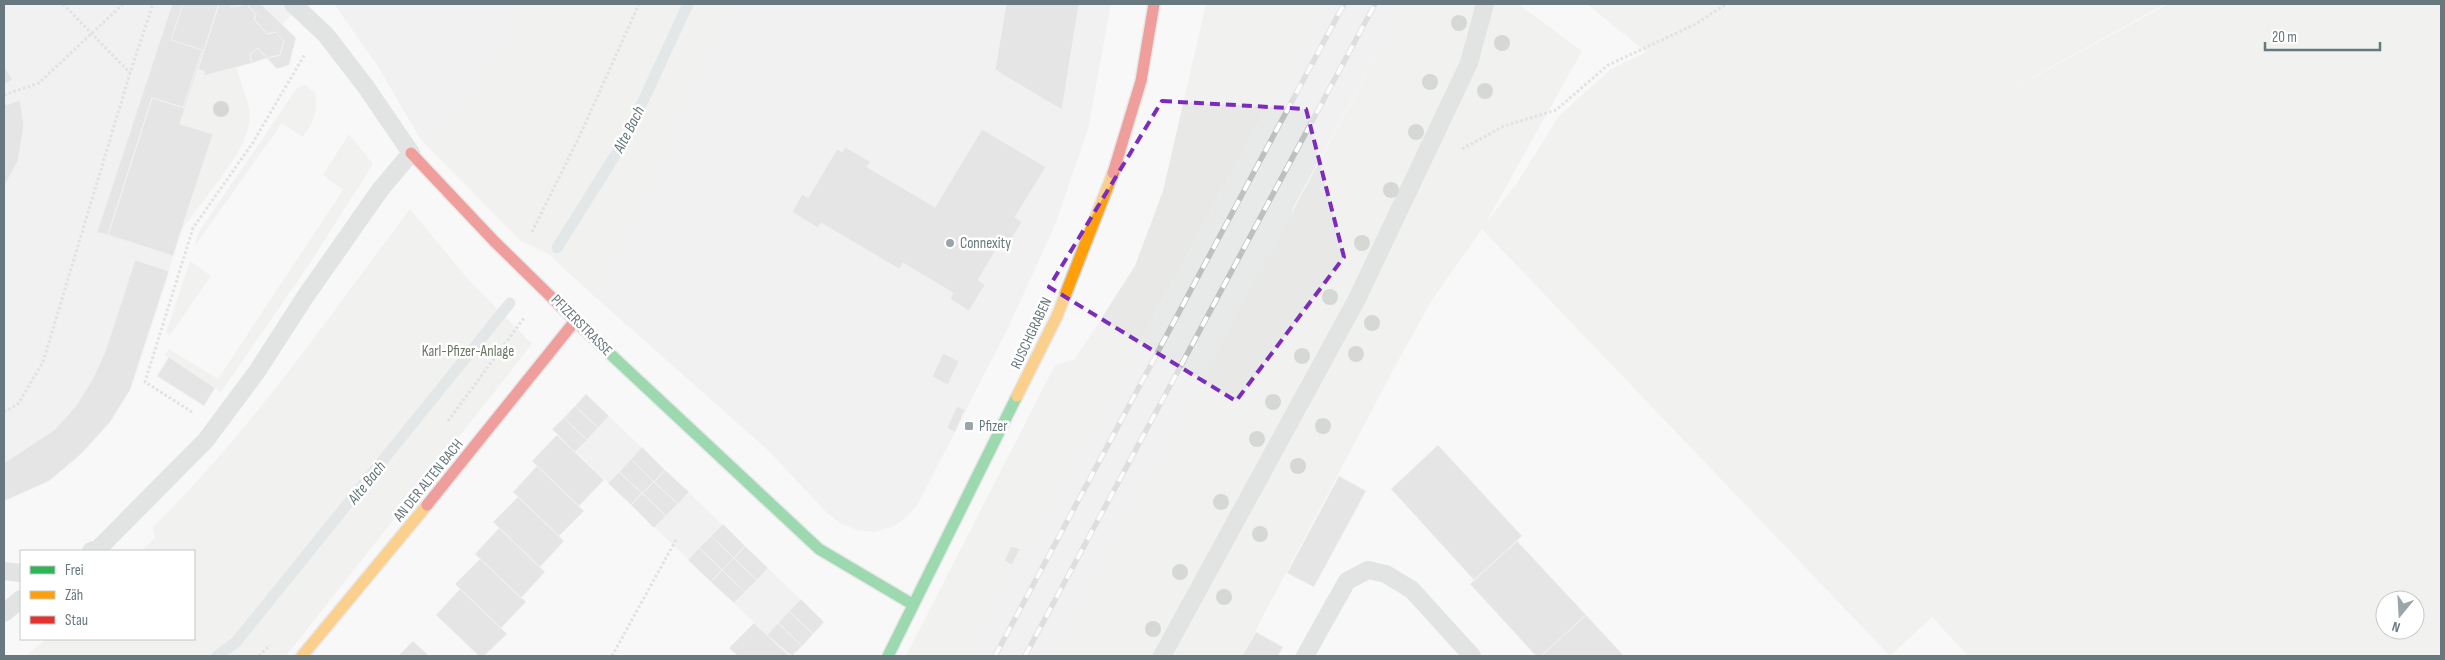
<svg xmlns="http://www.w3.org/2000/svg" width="2445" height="660" viewBox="0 0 2445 660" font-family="'Sofia Sans Condensed',sans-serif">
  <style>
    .built { fill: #e8e9e9 }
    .green { fill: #e8e9e6; fill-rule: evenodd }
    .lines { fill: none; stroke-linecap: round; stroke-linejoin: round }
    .stream { stroke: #cad3d4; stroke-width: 11 }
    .building { fill: #cecfd0; stroke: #e8e8e8 }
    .fast-casing { stroke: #d3d4d5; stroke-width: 14 }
    .slow-casing { stroke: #d3d4d5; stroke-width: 14 }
    .jam-casing { stroke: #d3d4d5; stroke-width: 14 }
    .path { stroke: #c5c7c8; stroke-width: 3; stroke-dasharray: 2.5 2.5; stroke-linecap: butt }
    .lane { stroke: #c8c9c9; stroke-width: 18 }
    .fast { stroke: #30b455; stroke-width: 11 }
    .slow { stroke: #ff9f0a; stroke-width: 11 }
    .jam { stroke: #e5322d; stroke-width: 11 }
    .rail-casing { stroke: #bdc0c1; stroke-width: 5.5 }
    .rail { stroke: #fff; stroke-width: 4; stroke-dasharray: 11; stroke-linecap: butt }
    .tree { fill: #aab1a8 }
    .marked { fill: none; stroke: #7b2cbf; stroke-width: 4; stroke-dasharray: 10 6; stroke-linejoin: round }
    .poi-dot { fill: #9aa5a9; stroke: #fff; stroke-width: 2 }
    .labels { text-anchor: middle; stroke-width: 5; stroke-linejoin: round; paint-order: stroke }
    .poi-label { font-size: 15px; fill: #67787e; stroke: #fff; text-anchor: start }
    .street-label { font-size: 15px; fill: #67787e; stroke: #fff }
    .park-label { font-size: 15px; fill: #6b7766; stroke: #fff }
    .water-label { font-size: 16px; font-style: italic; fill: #627678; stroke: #fff }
  </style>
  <rect width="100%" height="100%" fill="#f8f8f8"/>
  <path class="built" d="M4,4H303L258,48L203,76L204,71L198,70L213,134L130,390L110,422L81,454L49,481L4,501Z
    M334,4H525L494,62L462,109L421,140L377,65Z
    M733,4H1111L1088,129L1055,225L1009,326L918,504L907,517L892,527L874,532L857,530L840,523L826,512L771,453L594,296Z
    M1323,4H1404L1293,208L1271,276L1254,285L1089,590L1069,656H938L1058,421L1117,386Z
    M586,394L824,622L792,656H789L552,429Z"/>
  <path class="green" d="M525,4H733L594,296L547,253L521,241L421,140L462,109L494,62Z
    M1206,4H1323L1117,386L966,656H906L1055,365L1075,359L1135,266L1163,191Z
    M1404,4H1518L1582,51L1485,224L1517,183L1558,117L1611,69L1646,52L1587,4H2165L1937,130L2168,4H2441V656H1968L1932,617L1890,656L1482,229L1432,300L1399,359L1242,656H1053ZM2385,600H2415V630H2385Z
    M236,67C241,84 252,105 249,123C245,154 202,201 183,228L213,135L180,124L198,69L205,72L204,76Z
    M304,85L315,92C319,110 313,122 303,137L282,123L195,246L198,233L297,88Z
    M349,134L373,164L312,260L221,392L164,355L169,349L218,379L343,190L323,175Z
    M410,209L467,278L532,344L286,656H26L46,639H194V551H141L155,538L153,527C250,432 328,318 410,209Z
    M190,261L211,276L170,335L166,333Z"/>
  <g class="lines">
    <path class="stream" d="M557,248L626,138L688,4
      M217,656L236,642L510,303"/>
  </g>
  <path class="building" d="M172,4H219L185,108L152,98L108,235L97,232Z
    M183,4H219L185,108H183L202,50L171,40Z
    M219,4H228L231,7L247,4L256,15L254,19L267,34L275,32L284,41L280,55L267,58L258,48L250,54L252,63L203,76L205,72L198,69Z
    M228,4H261L296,38L289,65L277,69L267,58L280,55L284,41L275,32L267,34L254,19L256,15L247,4L231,7Z
    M1006,4H1079L1062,110L995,70Z
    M258,48L267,58L252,63L250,54Z
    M4,66L13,80L4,84Z
    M4,98L6,105L20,100L24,125L18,161L4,187Z
    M152,98L185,108L180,124L213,134L173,256L108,235Z
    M982,129L1046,167L1015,217L1022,222L1005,249L999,245L978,280L985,285L969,311L950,299L953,293L903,263L899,269L821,223L818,228L792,212L802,194L808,198L837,149L842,152L845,147L871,162L867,167L935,207Z
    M135,260L169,271L130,390L110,422L81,454L49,481L4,501V463L54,430L76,406L92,380L105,352Z
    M943,353L959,361L948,385L932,377Z
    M169,357L215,388L204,406L157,376Z
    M586,394L609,416L598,428L575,406Z
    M575,406L598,428L587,440L564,418Z
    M957,406L965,410L955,432L947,428Z
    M564,418L587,440L575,452L552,429Z
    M557,435L604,480L579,506L532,461Z
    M1438,445L1522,536L1474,580L1391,489Z
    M642,447L665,470L654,482L631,459Z
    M631,459L654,482L642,493L619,472Z
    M537,466L584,511L559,536L513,492Z
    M665,470L689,492L678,504L654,482Z
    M619,472L642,493L631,505L608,483Z
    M1339,476L1366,491L1314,587L1287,573Z
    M654,482L678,504L666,516L642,493Z
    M642,493L666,516L654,528L631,505Z
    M518,497L564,541L540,567L493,522Z
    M723,524L745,546L734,558L711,536Z
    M499,528L545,572L521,598L475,554Z
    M711,536L734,558L722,570L699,548Z
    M1517,541L1586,615L1541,656H1536L1470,584Z
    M745,546L768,568L757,580L734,558Z
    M1011,546L1020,549L1012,565L1004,561Z
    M699,548L722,570L711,582L688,560Z
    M734,558L757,580L745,592L722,570Z
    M480,559L526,602L501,628L455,584Z
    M722,570L745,592L734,603L711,582Z
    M460,589L507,634L484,656H479L436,615Z
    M801,599L824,622L813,634L789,611Z
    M789,611L813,634L802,646L778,623Z
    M1586,615L1624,656H1541Z
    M754,623L767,635L789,656H738L729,648Z
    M778,623L802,646L792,656L767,635Z
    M1256,632L1283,647L1278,656H1242Z
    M413,641L429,656H398Z"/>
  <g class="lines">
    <g class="fast-casing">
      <path id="fast" d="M591,336L819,549L912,604
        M888,656L1017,396"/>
    </g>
    <g class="slow-casing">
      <path id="slow" d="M1017,396L1057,316L1113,173
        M302,656L427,505"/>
    </g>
    <g class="jam-casing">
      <path id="jam" d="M411,153L494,241L591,336
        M1113,173L1141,81L1154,4
        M427,505L575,321"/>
    </g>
    <path class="path" d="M63,4L130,73
      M254,4L265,15
      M4,95L39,83L123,4
      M1462,149L1504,126L1556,110L1608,65L1694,25L1726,4
      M532,232L581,133L639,4
      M4,412L18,404L43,362L130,73L153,4
      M192,412L145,382L193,228L252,144L305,54
      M448,421L524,318
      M259,656L270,645
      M612,656L677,538"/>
    <path class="lane" d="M91,551L98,549L206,440L258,370L305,297L380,190L411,153L366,87L326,35L293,4
      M4,571L21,573
      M4,613L21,599
      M1162,656L1357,299L1469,63L1485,4
      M1305,656L1347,581L1368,570L1386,574L1412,590L1472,656"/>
    <use href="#fast" class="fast"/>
    <use href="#slow" class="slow"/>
    <use href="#jam" class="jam"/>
    <g class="rail-casing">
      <path id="rail" d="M995,656L1344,4
        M1025,656L1375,4"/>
    </g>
    <use href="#rail" class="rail"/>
  </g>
  <g class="tree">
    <circle cx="1459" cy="23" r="8"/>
    <circle cx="1502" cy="43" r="8"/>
    <circle cx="1430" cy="82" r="8"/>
    <circle cx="1485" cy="91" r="8"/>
    <circle cx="221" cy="109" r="8"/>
    <circle cx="1416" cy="132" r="8"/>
    <circle cx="1391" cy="190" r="8"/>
    <circle cx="1362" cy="243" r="8"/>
    <circle cx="1330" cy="297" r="8"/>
    <circle cx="1372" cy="323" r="8"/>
    <circle cx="1356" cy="354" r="8"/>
    <circle cx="1302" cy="356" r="8"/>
    <circle cx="1273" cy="402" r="8"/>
    <circle cx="1323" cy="426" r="8"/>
    <circle cx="1257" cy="439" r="8"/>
    <circle cx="1298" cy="466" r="8"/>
    <circle cx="1221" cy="502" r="8"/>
    <circle cx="1260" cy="534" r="8"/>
    <circle cx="1180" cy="572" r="8"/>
    <circle cx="1224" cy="597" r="8"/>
    <circle cx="1153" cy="629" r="8"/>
  </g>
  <path d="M0 0H2445V660H0ZM1162,101L1306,109L1344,257L1236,401L1049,287Z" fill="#f8f8f8" fill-opacity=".55" fill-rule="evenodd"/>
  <path class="marked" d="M1162,101L1306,109L1344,257L1236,401L1049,287Z"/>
  <g class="poi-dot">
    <circle cx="950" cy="243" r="5"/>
    <rect x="964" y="421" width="10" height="10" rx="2.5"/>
  </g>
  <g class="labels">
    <g class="poi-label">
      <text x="960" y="248">Connexity</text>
      <text x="979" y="431">Pfizer</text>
    </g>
    <g class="street-label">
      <text transform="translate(582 325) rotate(45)" y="5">PFIZERSTRASSE</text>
      <text transform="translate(1031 333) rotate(-65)" y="5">RUSCHGRABEN</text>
      <text transform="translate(428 480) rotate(-51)" y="5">AN DER ALTEN BACH</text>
    </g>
    <g class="park-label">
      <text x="468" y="356">Karl-Pfizer-Anlage</text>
    </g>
    <g class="water-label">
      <text transform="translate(628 129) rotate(-63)" y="6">Alte Bach</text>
      <text transform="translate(366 482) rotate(-51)" y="6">Alte Bach</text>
    </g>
  </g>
  <rect width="2445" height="660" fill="none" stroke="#67787e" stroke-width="10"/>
  <rect x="20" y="550" width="175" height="90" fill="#ffffff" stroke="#c2c9cb"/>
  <rect x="30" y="566" width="25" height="8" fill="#30b455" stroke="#c2c9cb"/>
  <text x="65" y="575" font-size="15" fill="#67787e">Frei</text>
  <rect x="30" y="591" width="25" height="8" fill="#ff9f0a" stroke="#c2c9cb"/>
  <text x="65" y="600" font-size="15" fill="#67787e">Zäh</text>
  <rect x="30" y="616" width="25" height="8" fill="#e5322d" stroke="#c2c9cb"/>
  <text x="65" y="625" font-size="15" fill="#67787e">Stau</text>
  <g transform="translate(2400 615) rotate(198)"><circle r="24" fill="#ffffff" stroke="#c2c9cb"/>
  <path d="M0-4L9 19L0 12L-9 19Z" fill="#9aa5a9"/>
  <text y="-8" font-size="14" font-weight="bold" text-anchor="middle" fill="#67787e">N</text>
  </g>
  <path d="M2265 42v8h115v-8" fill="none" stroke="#67787e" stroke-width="2.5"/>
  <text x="2272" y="42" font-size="15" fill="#67787e" stroke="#ffffff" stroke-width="4" paint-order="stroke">20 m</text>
</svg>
